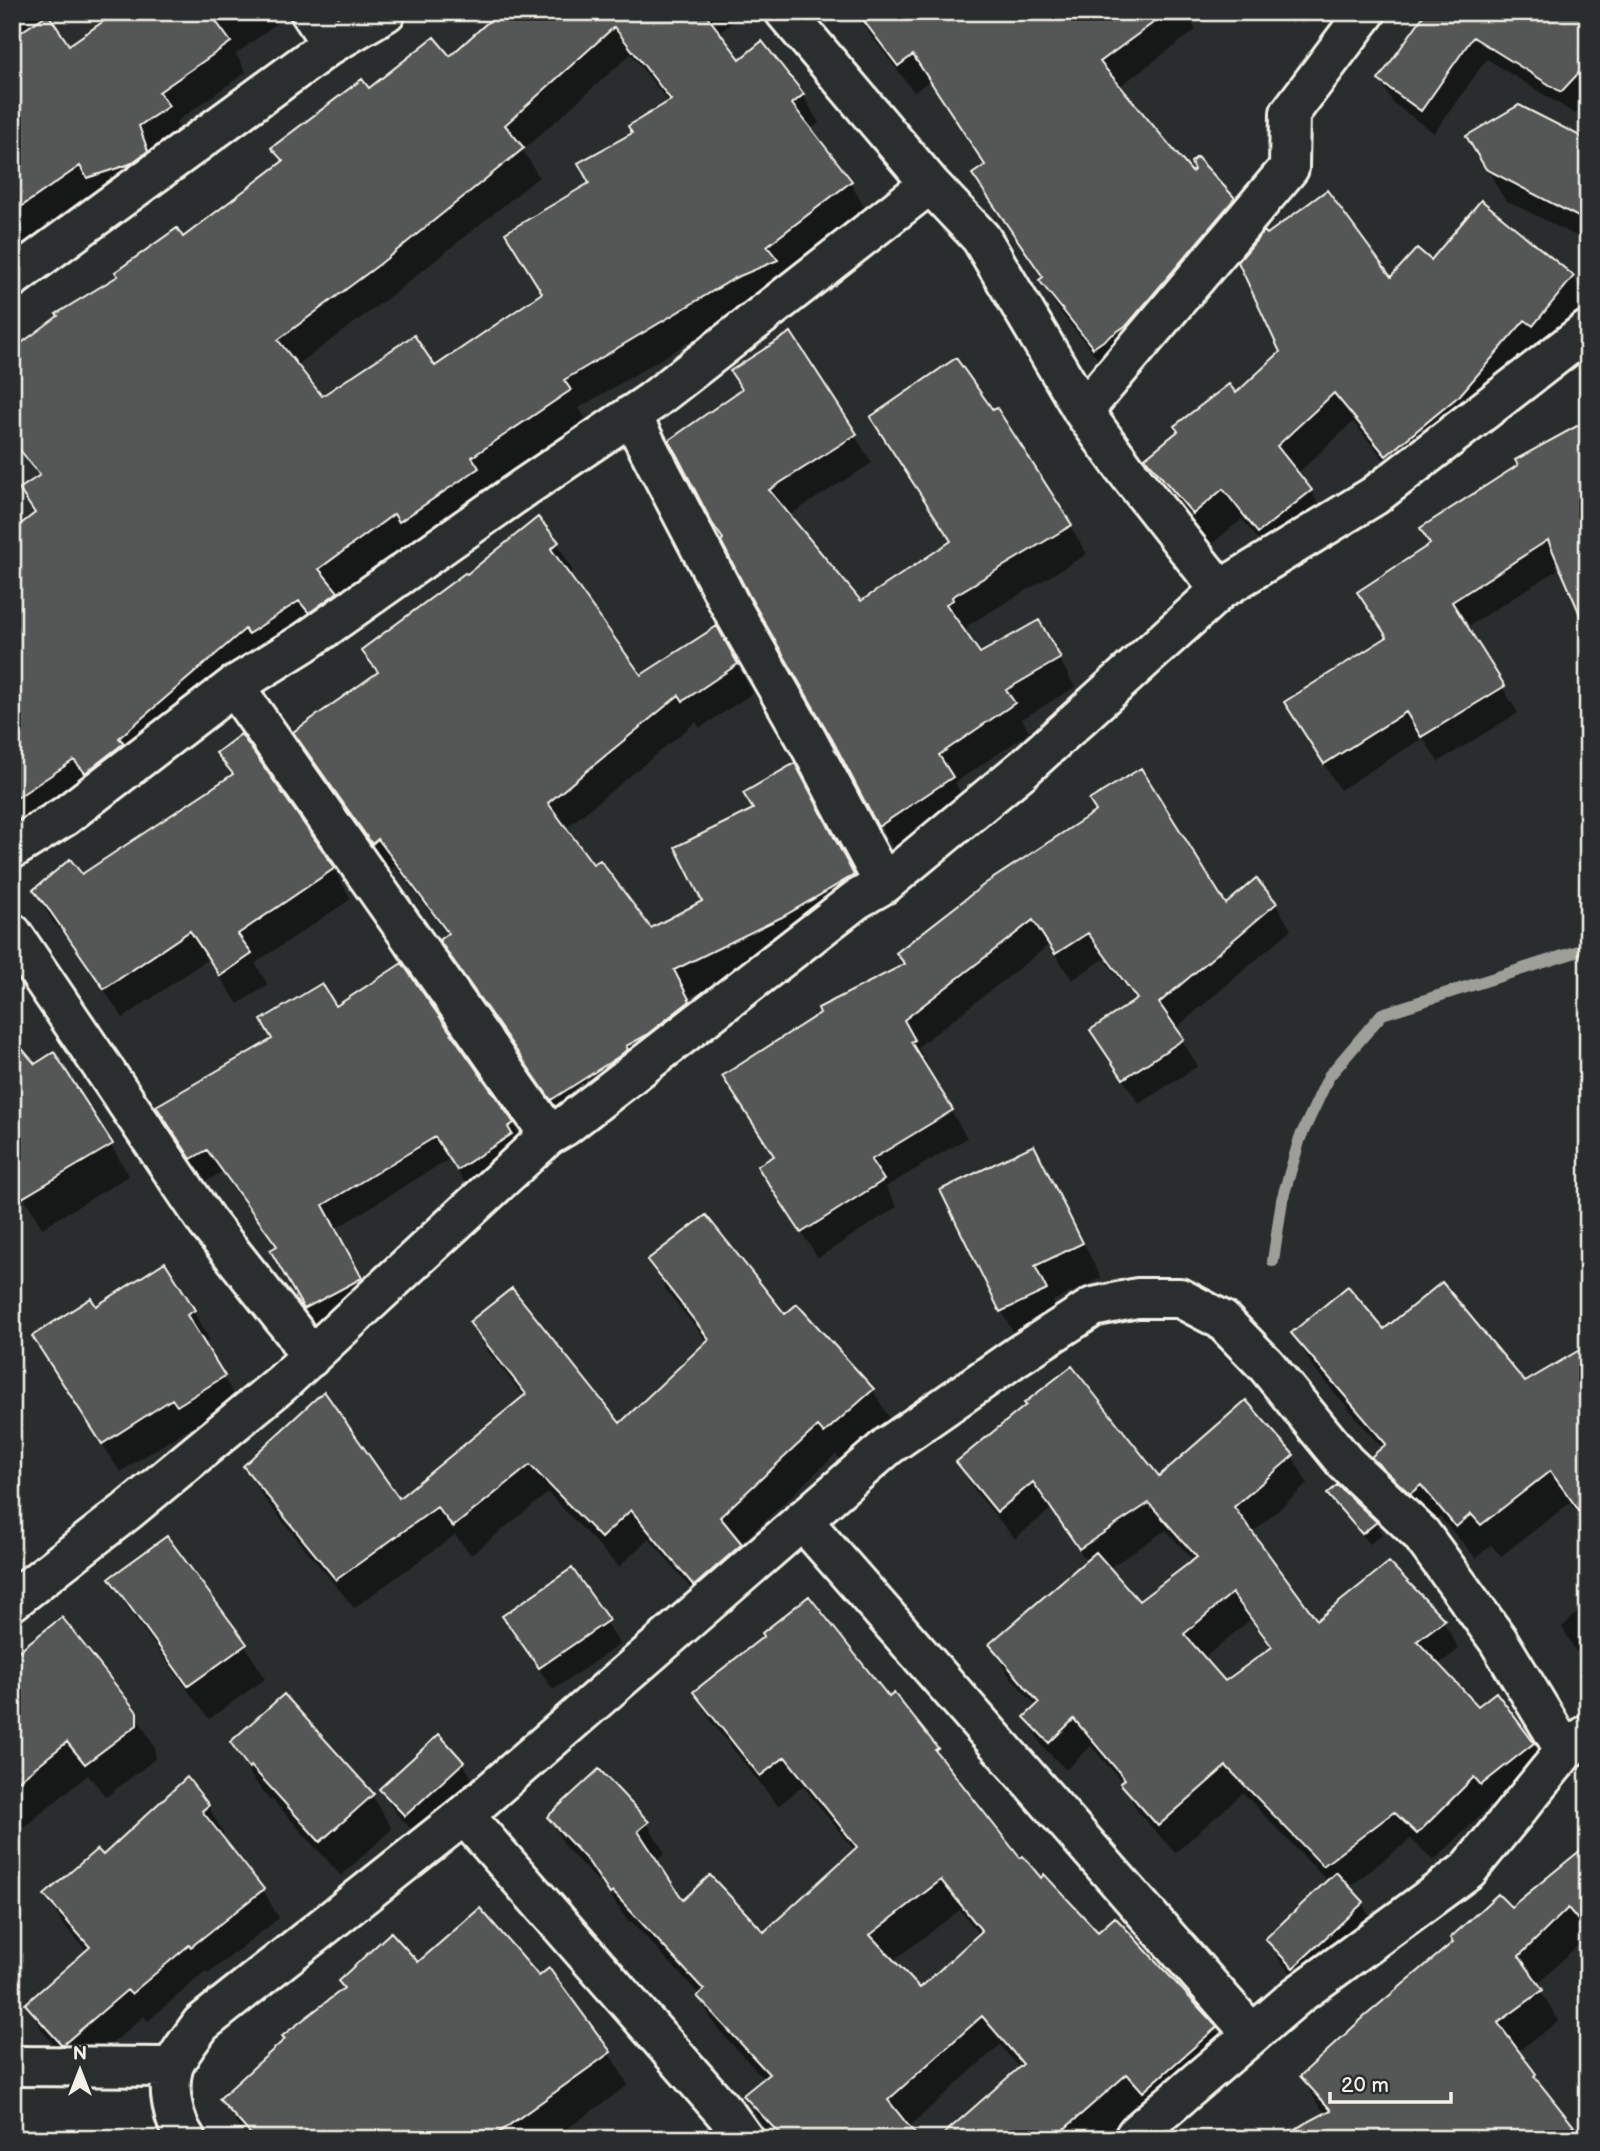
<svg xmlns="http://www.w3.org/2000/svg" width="1600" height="2151" viewBox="0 0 1600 2151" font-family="'Balsamiq Sans',sans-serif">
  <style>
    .shadow { fill: #0007; fill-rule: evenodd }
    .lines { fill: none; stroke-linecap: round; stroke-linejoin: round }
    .stream { stroke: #9f9f9a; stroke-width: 12 }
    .building { fill: #555756; stroke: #f4f1e8; stroke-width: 2; fill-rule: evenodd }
    .minor-casing { stroke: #f4f1e8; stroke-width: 44 }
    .minor { stroke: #2a2d2e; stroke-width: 38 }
  </style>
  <rect width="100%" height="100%" fill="#2a2d2e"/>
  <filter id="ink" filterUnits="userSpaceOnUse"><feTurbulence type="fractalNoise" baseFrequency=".0143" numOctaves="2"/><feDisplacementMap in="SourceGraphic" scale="14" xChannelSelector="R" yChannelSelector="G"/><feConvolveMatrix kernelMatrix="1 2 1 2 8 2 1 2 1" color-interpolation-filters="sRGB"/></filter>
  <g filter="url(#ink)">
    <path class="shadow" d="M12,12H45L69,47L121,12H271L277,23L236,54L246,72L176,122L185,137L12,254Z
      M502,12H745L718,34L740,61L761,43L803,95L819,123L810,130L850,182L866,210L783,274L792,289L751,305L579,408L586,419L487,486L493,496L416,549L411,541L338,595L352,621L12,839V534L36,515L21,489L41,477L183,240L282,164L273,149L369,91L450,59ZM631,54L669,103L635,134L591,184L544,294L435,368L322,399L296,366L396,292L539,177L523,150Z
      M853,12H1186L1196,30L1119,87L1192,174L1233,199L1249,227L1110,374L1057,308L1041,281L1043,279L990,201L974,174L986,166L930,81L914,92Z
      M1310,12H1334L1325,24Z
      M1453,12H1588V101L1575,114L1487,59L1434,133L1393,103L1380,80Z
      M1468,137L1588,142V242L1505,200Z
      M1431,263L1573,277L1588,304V312L1405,485L1353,422L1297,474L1311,491L1329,522L1277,563L1242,519L1212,544L1165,490L1147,459L1391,280Z
      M791,335L872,463L788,516L860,604L1070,526L1087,554L967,626L968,629L963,632L980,655L1038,622L1075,687L1022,719L1030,732L955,783L968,806L896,854L835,740L752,596L744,391Z
      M1588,415V629L1562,567L1466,628L1518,713L1438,762L1423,738L1340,790L1286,703L1388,639L1359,593L1432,545L1587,422L1584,417Z
      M557,543L573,571L568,575L641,677L716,628L753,693L700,728L696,722L565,829L593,867L650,931L704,902L810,793L869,904L798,945L688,998L705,1030L569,1126L457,968L441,940L448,936L395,866L389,870L311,760L295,733L377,675L363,650Z
      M240,736L334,869L351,899L255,963L268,985L238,1004L208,959L123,1018L70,941L52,921L35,891L82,876L232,777L218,753Z
      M987,885L1226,906L1276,904L1291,930L1175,1029L1198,1066L1139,1104L1092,1030L1136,1001L1104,959L1072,980L1049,945L918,1047L929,1067L926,1069L967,1138L886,1187L897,1207L818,1258L759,1167L775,1157L739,1103L905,965L899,953Z
      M402,966L513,1124L526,1147L471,1192L449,1159L335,1229L374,1302L318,1331L272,1250L277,1248L222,1172L206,1181L172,1129L336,1009Z
      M111,1145L129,1176L42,1228L24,1197Z
      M1033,1147L1053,1182L1101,1278L1053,1301L1065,1325L1021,1346L1002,1312L942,1191Z
      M650,1261L785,1317L797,1306L873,1390L890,1419L842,1461L836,1454L740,1544L758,1574L712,1614L649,1538L619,1567L548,1493L471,1555L455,1535L354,1608L262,1496L245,1466L398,1501L525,1398L488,1352L471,1322L619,1426L708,1343L666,1290Z
      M96,1308L193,1311L210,1340L203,1344L241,1406L195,1434L191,1427L120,1472L35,1337Z
      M1384,1332L1524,1385L1588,1347V1527L1570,1503L1501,1556L1491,1545L1476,1558L1440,1517L1430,1525L1392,1489L1373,1457L1383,1449L1312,1366L1293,1333Z
      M1292,1456L1308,1484L1251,1534L1317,1623L1389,1564L1443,1621L1459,1649L1438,1665L1478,1709L1533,1743L1549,1772L1498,1812L1492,1804L1434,1861L1411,1839L1348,1888L1362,1903L1375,1927L1307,1990L1281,1962L1267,1939L1328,1882L1243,1793L1175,1853L1138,1812L1123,1783L1091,1746L1066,1770L1042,1746L1026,1717L1037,1707L1007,1673L991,1645L1087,1562L1051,1509L1015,1539L975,1491L958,1463L1159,1478ZM1166,1530L1194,1561L1138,1604L1108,1569ZM1250,1620L1271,1649L1224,1684L1203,1659Z
      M1329,1494L1375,1523L1382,1534L1370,1544L1335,1505Z
      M572,1571L620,1644L553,1690L504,1617Z
      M111,1579L245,1645L265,1679L209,1719L131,1613Z
      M1588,1603V1662L1575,1650L1562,1627Z
      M12,1658L135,1713L155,1748V1759L106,1797L88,1775L12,1837Z
      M695,1693L889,1699L937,1749L951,1773L1020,1861L1098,1935L1215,2028L1233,2058L1145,2103L1105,2139H941L1020,2069L1000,2045L908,2128L917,2139H775L763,2126L745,2096L765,2080L716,2027L699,1997L700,1995L631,1921L629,1923L607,1891L566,1848L549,1817L647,1823L665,1853L656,1861L683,1902L764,1935L855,1851L803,1786L778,1806L712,1723ZM960,1910L980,1935L920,1990L893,1961Z
      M232,1742L372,1795L392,1829L341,1876L272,1799L270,1801L252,1777Z
      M463,1763L476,1786L419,1838L395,1812L381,1789Z
      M208,1806L224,1834L221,1837L263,1890L279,1918L208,1974L206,1971L148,2021L144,2016L79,2072L43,2032L27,2004L87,1951L62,1923L46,1895L103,1858Z
      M1588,1846V1939L1586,1937L1537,1985L1559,2021L1517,2052L1542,2089L1327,2115L1319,2106L1302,2076Z
      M12,1901L24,1922L12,1933Z
      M418,1964L609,2053L628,2085L553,2139H246L221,2099Z"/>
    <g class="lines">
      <path class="stream" d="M1273,1261L1282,1200L1300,1138L1329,1076L1382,1014L1588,948"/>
    </g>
    <path class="building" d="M117,12H209L231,42L159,92L169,106L139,126L148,151L130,164L87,178L80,166L12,213V38L48,14L69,45Z
      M499,12H704L740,59L762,41L804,94L792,104L852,181L767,246L778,260L735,278L564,380L571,390L472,457L479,468L399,522L394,514L319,569L338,592L309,613L299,601L248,634L245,629L119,738L124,743L85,773L74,760L12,801V531L35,513L19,489L40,475L12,440V350L58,316L56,314L118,276L115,272L177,228L183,237L283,161L271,148L362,79L369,88L434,37L450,56ZM614,27L671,100L628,126L632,133L578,163L589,183L505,233L542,293L435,366L414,335L322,396L278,340L380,264L524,148L505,125Z
      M857,12H1168L1100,62L1192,172L1194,170L1191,162L1197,157L1235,198L1128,324L1093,348L1039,280L1043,277L972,174L985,165L913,55L898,66Z
      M1426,12H1588V63L1561,92L1473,37L1421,111L1378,80Z
      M1519,105L1588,140V222L1486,169L1466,136Z
      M1327,190L1391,277L1417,248L1431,260L1481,200L1574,276L1533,326L1525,320L1460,395L1386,456L1334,393L1277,446L1312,490L1258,533L1223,489L1193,514L1145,458L1178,431L1174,426L1229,384L1236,393L1280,352L1238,262L1264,231L1267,234Z
      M791,332L857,434L769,490L861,601L951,541L870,417L956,358L993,410L997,408L1072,525L952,597L953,600L946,604L980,653L1039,620L1061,658L1006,690L1015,703L939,755L953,777L878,827L833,741L750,597L721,541L723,539L712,523L669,440L742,389L730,371Z
      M1588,420V633L1548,540L1452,602L1505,686L1421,737L1406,712L1324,764L1284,702L1387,637L1357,592L1430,544L1420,528L1518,465L1515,460Z
      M538,517L559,542L551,549L641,675L717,626L738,664L683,701L679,695L548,803L593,864L600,860L651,928L702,901L675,847L753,809L743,793L795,763L854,875L782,917L674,970L690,1001L645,1036L626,1046L628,1049L618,1057L551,1100L439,940L448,933L378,839L372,844L293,732L378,672L361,650L465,573L467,574Z
      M241,734L335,868L238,934L252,954L220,976L190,931L104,989L50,911L33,890L70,859L82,874L233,774L216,753Z
      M1141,768L1226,904L1256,878L1277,903L1159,1003L1184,1039L1123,1079L1090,1030L1137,999L1088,933L1055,954L1033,920L904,1020L915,1040L911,1042L953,1110L871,1160L884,1180L801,1233L757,1166L774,1156L722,1076L820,1013L818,1008L905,964L896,953L986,883L1096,811L1089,800Z
      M402,963L514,1123L508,1127L512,1134L457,1170L435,1137L323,1205L362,1278L304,1309L270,1250L277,1246L207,1150L191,1159L156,1106L272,1039L261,1020L322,983L336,1006Z
      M12,1037L35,1064L54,1052L113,1144L22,1198L12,1177Z
      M1034,1145L1083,1243L1035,1266L1047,1290L1000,1312L940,1190Z
      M706,1215L785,1314L797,1304L874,1389L824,1433L818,1426L720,1517L742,1544L694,1586L631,1510L601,1538L530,1465L453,1527L437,1507L336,1580L243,1466L324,1391L399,1498L526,1394L469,1322L512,1288L620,1423L709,1339L647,1260Z
      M165,1262L195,1310L187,1315L225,1376L177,1406L172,1399L102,1444L32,1336L91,1298L96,1306Z
      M1442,1282L1525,1382L1588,1345V1523L1550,1471L1481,1525L1471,1514L1456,1527L1421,1485L1410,1494L1371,1457L1386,1444L1291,1333L1348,1286L1384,1329Z
      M1072,1366L1159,1476L1246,1400L1294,1455L1234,1507L1317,1620L1389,1562L1445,1620L1417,1641L1478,1706L1496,1692L1534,1743L1481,1785L1474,1777L1417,1834L1394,1812L1323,1866L1226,1766L1158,1826L1120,1783L1125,1779L1074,1719L1049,1743L1024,1717L1039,1703L989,1644L1096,1552L1139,1601L1197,1557L1149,1503L1079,1549L1033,1482L997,1512L956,1462L1026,1405L1024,1403ZM1232,1593L1272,1647L1225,1681L1184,1634Z
      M1337,1485L1377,1522L1362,1534L1327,1494Z
      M167,1536L247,1644L188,1686L109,1578Z
      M572,1568L609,1620L539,1668L502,1616Z
      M809,1596L889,1697L894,1693L938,1748L935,1750L1020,1858L1023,1856L1041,1878L1044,1874L1098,1932L1115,1917L1217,2027L1143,2092L1127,2074L1053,2139H938L1023,2064L982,2016L888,2100L919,2139H784L743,2095L769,2074L697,1996L704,1990L613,1892L610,1894L588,1861L547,1817L599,1769L649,1822L638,1831L683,1900L710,1875L764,1932L857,1847L785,1757L760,1776L693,1692L764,1636L762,1633ZM941,1880L982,1931L920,1988L870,1935Z
      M62,1617L137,1712V1725L85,1764L67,1742L12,1786V1656Z
      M284,1694L374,1794L320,1842L251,1766L249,1768L230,1742Z
      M439,1734L464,1762L405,1816L379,1789Z
      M187,1777L209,1805L202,1811L264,1889L191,1947L189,1945L131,1994L127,1990L64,2044H61L25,2004L90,1947L44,1895L97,1849L103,1855Z
      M1588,1844V1932L1568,1908L1519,1956L1543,1990L1498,2023L1536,2074L1534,2076L1584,2139H1276L1331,2110L1300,2076L1364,2017L1453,1942L1450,1938L1498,1894L1511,1907Z
      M1336,1872L1364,1902L1293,1968L1265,1939Z
      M480,1908L539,1976L549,1968L611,2052L490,2139H255L219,2099L285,2039L282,2036L344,1988L338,1981L391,1932L418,1962Z"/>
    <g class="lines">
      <g class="minor-casing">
        <path id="minor" d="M310,12L331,44
          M785,12L930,184L981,238L1083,411L1125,469L1220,590
          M12,278L331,44L386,12
          M1083,411L1289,168L1290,113L1366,12
          M631,415L731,607L807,740L884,884L1023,769L1220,590L1374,496L1588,330
          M234,686L543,1126L548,1136
          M12,849L65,816L234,686L305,642L525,487L651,402L930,184
          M12,933L207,1222L294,1332L310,1358
          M802,1520L1252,2034
          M12,1601L126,1512L282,1383L548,1136L565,1126L856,900L884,884
          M464,1815L726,2114L744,2139
          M12,2066L173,2067
          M186,2139C173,2120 167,2090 173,2068C177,2055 193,2036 201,2024L464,1815L888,1446L1017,1356L1093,1307L1137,1298H1180L1222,1320L1266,1365L1345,1462L1421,1534L1498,1640L1565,1751
          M1133,2139L1137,2133L1298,1995L1468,1870L1565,1751L1588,1734"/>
      </g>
      <use href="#minor" class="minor"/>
    </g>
  </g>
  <rect width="1600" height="2151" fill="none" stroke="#2a2d2e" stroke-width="42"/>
  <rect x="21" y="21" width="1558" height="2109" fill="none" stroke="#f4f1e8" stroke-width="2.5" filter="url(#ink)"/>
  <g transform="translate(80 2070)" stroke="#2a2d2e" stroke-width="5" paint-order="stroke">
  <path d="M0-5L12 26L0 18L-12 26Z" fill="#f4f1e8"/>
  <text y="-10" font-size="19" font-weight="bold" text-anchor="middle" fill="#f4f1e8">N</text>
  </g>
  <path d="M1330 2092v10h121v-10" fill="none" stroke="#f4f1e8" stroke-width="3.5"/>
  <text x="1341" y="2092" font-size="21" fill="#f4f1e8" stroke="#2a2d2e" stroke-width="5" paint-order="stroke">20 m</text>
</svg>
